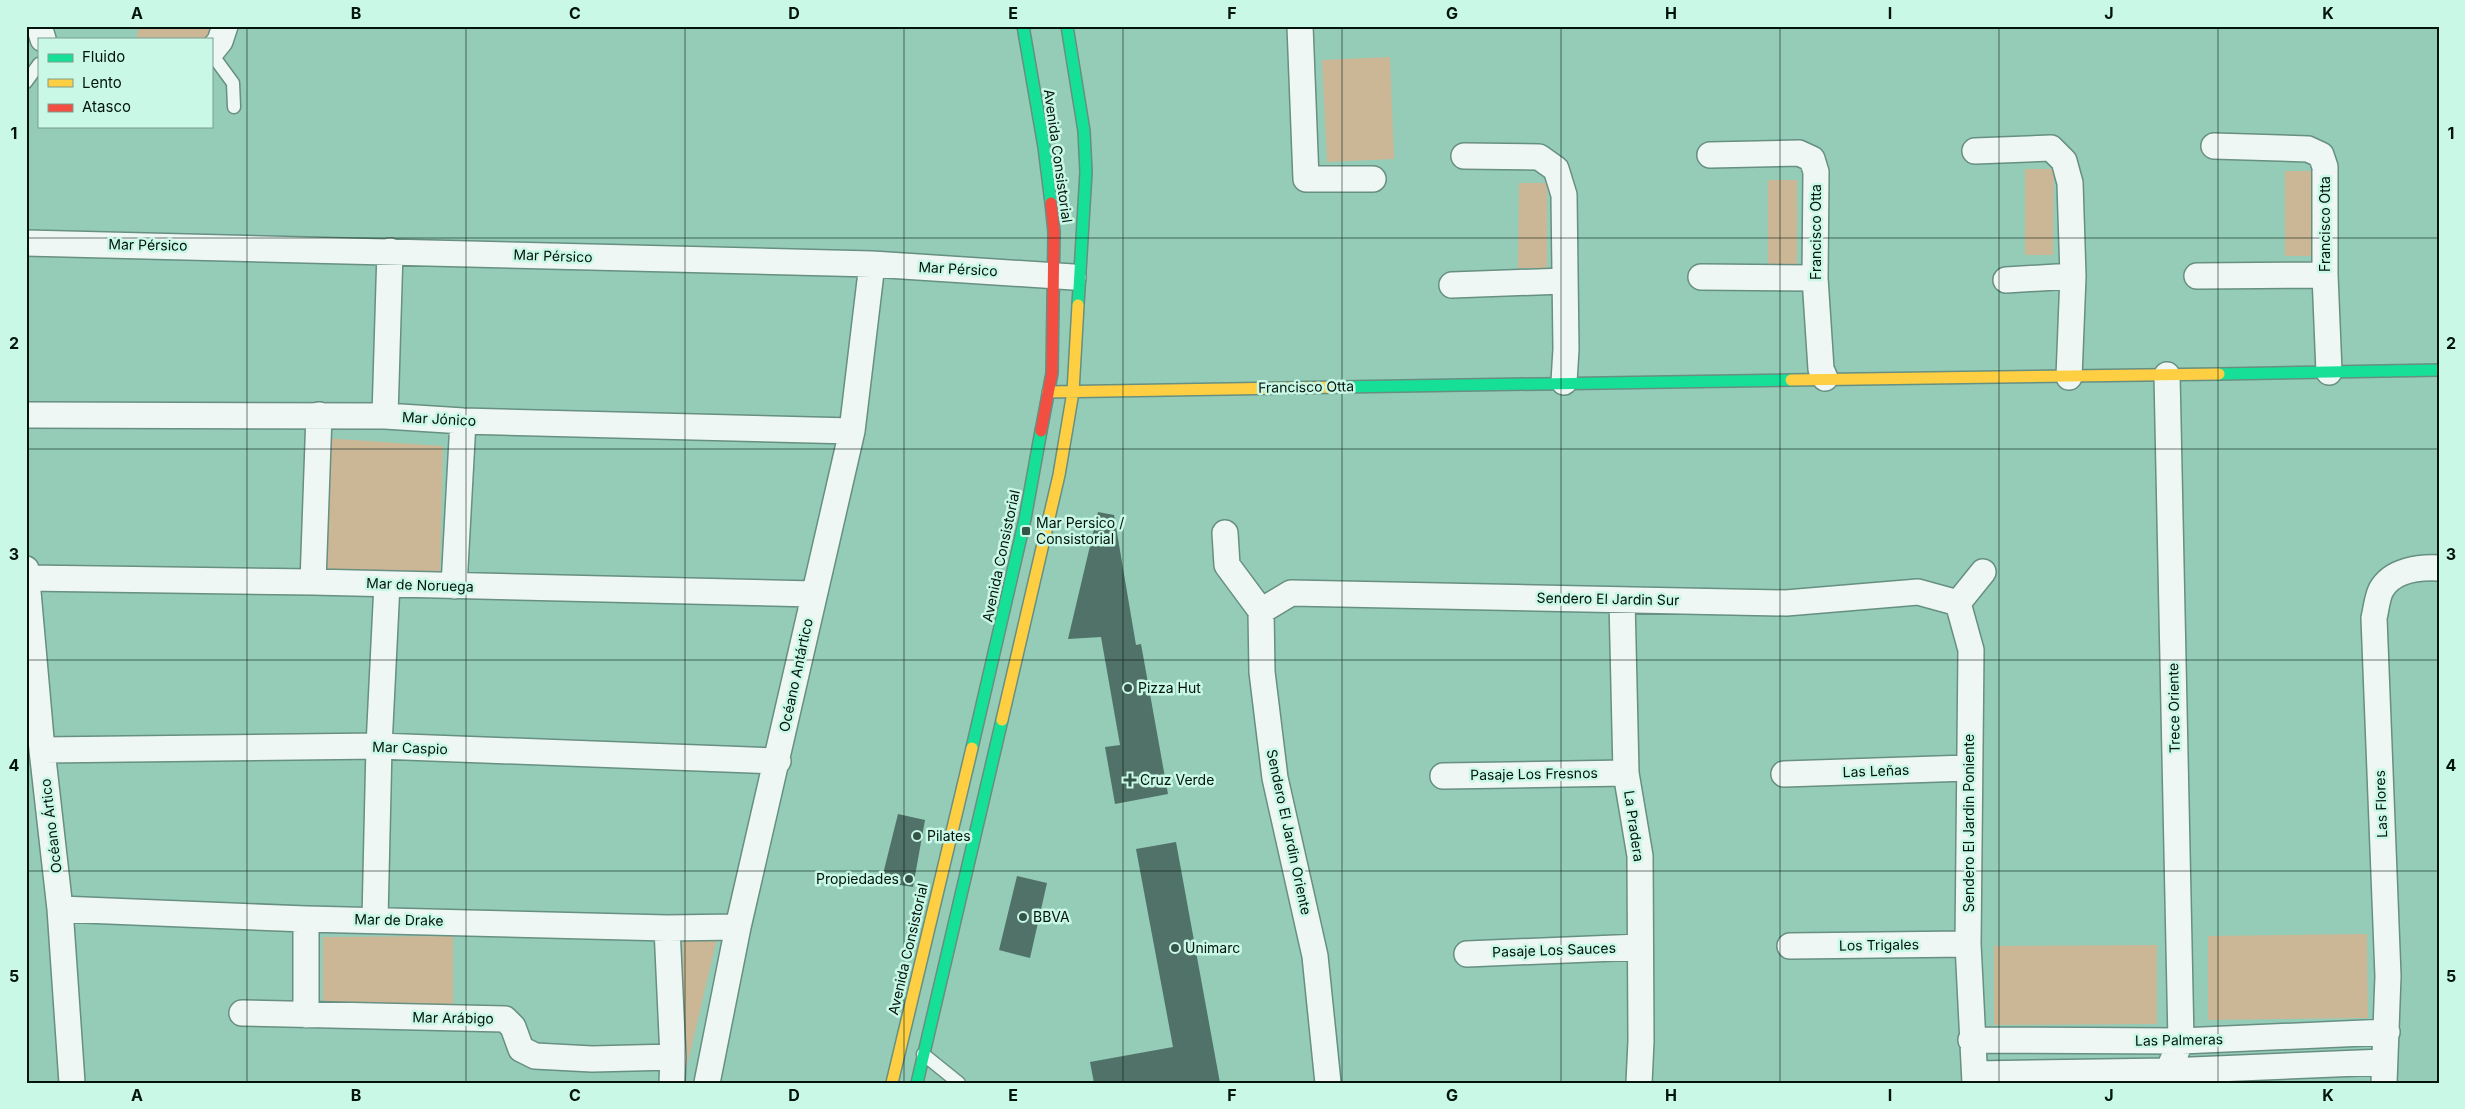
<svg xmlns="http://www.w3.org/2000/svg" width="2465" height="1109" viewBox="0 0 2465 1109" font-family="Inter,sans-serif">
  <style>
    .green { fill: #cbb795 }
    .building { fill: #517268 }
    .lines { fill: none; stroke-linecap: round; stroke-linejoin: round }
    .lane-casing { stroke: #678f82; stroke-width: 15 }
    .street-casing { stroke: #678f82; stroke-width: 28 }
    .fast-casing { stroke: #678f82; stroke-width: 14 }
    .slow-casing { stroke: #678f82; stroke-width: 14 }
    .jam-casing { stroke: #678f82; stroke-width: 14 }
    .lane { stroke: #eff7f4; stroke-width: 12 }
    .street { stroke: #eff7f4; stroke-width: 25 }
    .fast { stroke: #16e098; stroke-width: 11 }
    .slow { stroke: #ffcf43; stroke-width: 11 }
    .jam { stroke: #f24e42; stroke-width: 11 }
    .grid { fill: none; stroke: #01140d; stroke-width: 1; stroke-opacity: 0.55 }
    .poi-dot { fill: #345449; stroke: #caf8e6; stroke-width: 2 }
    .labels { text-anchor: middle; stroke-width: 5; stroke-linejoin: round; paint-order: stroke }
    .street-label { font-size: 14px; fill: #01140d; stroke: #caf8e6 }
    .poi-label { font-size: 14px; fill: #01140d; stroke: #caf8e6; text-anchor: start }
    .neatline { fill: none; stroke: #01140d; stroke-width: 2 }
    .grid-label { font-size: 16px; text-anchor: middle; font-weight: bold; fill: #01140d }
  </style>
  <rect width="100%" height="100%" fill="#94ccb8"/>
  <path class="green" d="M138,26H213L206,39H137Z
    M1390,57L1394,159L1327,162L1322,60Z
    M2025,169H2054L2053,255H2025Z
    M2285,171H2313V256H2285Z
    M1768,180H1797V265H1768Z
    M1519,183H1547V268H1518Z
    M323,438L443,446L440,574L314,571Z
    M2367,934L2368,1018L2208,1020V936Z
    M453,936V1006H323V937Z
    M717,938L683,1083V941Z
    M2157,945V1024L1994,1025V946Z"/>
  <path class="building" d="M1098,512L1114,515L1136,645L1141,644L1168,794L1115,804L1105,747L1120,745L1101,637L1068,639Z
    M898,814L925,820L913,887L881,882Z
    M1176,842L1220,1083H1094L1090,1062L1173,1047L1136,849Z
    M1017,876L1047,883L1030,958L999,950Z"/>
  <g class="lines">
    <g class="lane-casing">
      <path id="lane" d="M211,53L233,83L234,107
        M26,82L39,64
        M923,1054L959,1083"/>
    </g>
    <g class="street-casing">
      <path id="street" d="M39,26L43,39
        M1300,26L1306,179H1373
        M211,52L220,41L225,26
        M2214,146L2308,149L2321,155L2325,167V275L2329,372
        M1975,151L2051,148L2064,161L2070,183L2073,276L2069,377
        M1710,155L1799,153L1812,159L1816,172L1815,278L1821,369L1825,378
        M1464,156L1539,157L1556,169L1564,195L1566,349L1564,382
        M26,243L872,264L1073,277
        M2197,276L2325,275
        M1701,277L1815,278
        M2006,280L2073,276
        M1452,285L1564,281
        M2167,375L2181,1041L2168,1071L2167,1083
        M26,415L385,416L463,421L852,431
        M385,416L390,251
        M1225,533L1227,565L1261,611L1262,672L1275,778L1315,956L1328,1083
        M26,569L42,750L60,909L72,1083
        M27,578L313,582L814,594
        M313,582L319,415
        M454,586L463,421
        M1622,600L1626,773L1640,856L1641,1041L1639,1083
        M1261,611L1291,593L1786,603L1918,592L1958,603
        M42,750L379,746L778,761
        M1784,774L1968,768
        M1443,776L1626,773
        M60,909L306,919L667,928L738,927
        M375,919L379,746L387,584
        M667,928L673,1057L672,1083
        M1790,946L1968,944
        M1467,954L1640,947
        M242,1013L505,1019L513,1027L521,1049L535,1056L592,1059L673,1057
        M306,1015V919
        M1971,1040L2181,1041L2387,1032
        M1975,1074L2168,1071L2384,1062
        M707,1083L738,927L852,431L872,264
        M1975,1083L1968,944L1971,650L1958,603L1983,572
        M2384,1083L2388,976L2374,618C2376,610 2377,598 2381,590C2392,570 2419,567 2439,568"/>
    </g>
    <g class="fast-casing">
      <path id="fast" d="M1023,26L1044,147L1051,203
        M1067,26L1084,131L1086,172L1078,305
        M2219,374L2439,370
        M1339,387L1791,380
        M972,748L1025,519L1041,431
        M917,1083L1002,720"/>
    </g>
    <g class="slow-casing">
      <path id="slow" d="M1791,380L2219,374
        M1048,392L1339,387
        M1002,720L1059,475L1073,392L1078,305
        M892,1083L972,748"/>
    </g>
    <g class="jam-casing">
      <path id="jam" d="M1041,431L1052,373L1054,232L1051,203"/>
    </g>
    <use href="#lane" class="lane"/>
    <use href="#street" class="street"/>
    <use href="#fast" class="fast"/>
    <use href="#slow" class="slow"/>
    <use href="#jam" class="jam"/>
  </g>
  <path class="grid" d="M247,26V1083M466,26V1083M685,26V1083M904,26V1083M1123,26V1083M1342,26V1083M1561,26V1083M1780,26V1083M1999,26V1083M2218,26V1083M26,238H2439M26,449H2439M26,660H2439M26,871H2439"/>
  <g class="poi-dot">
    <rect x="1021" y="526" width="10" height="10" rx="2.5"/>
    <circle cx="1128" cy="688" r="5"/>
    <path d="M1127.5 772.5h5v5h5v5h-5v5h-5v-5h-5v-5h5z"/>
    <circle cx="917" cy="836" r="5"/>
    <circle cx="909" cy="879" r="5"/>
    <circle cx="1023" cy="917" r="5"/>
    <circle cx="1175" cy="948" r="5"/>
  </g>
  <g class="labels">
    <g class="street-label">
      <text transform="translate(1058 156) rotate(82)" y="5">Avenida Consistorial</text>
      <text transform="translate(2325 224) rotate(-90)" y="5">Francisco Otta</text>
      <text transform="translate(1816 232) rotate(-90)" y="5">Francisco Otta</text>
      <text transform="translate(148 245) rotate(1)" y="5">Mar Pérsico</text>
      <text transform="translate(553 256) rotate(2)" y="5">Mar Pérsico</text>
      <text transform="translate(958 269) rotate(3)" y="5">Mar Pérsico</text>
      <text transform="translate(1306 387) rotate(-1)" y="5">Francisco Otta</text>
      <text transform="translate(439 419) rotate(3)" y="5">Mar Jónico</text>
      <text transform="translate(1001 556) rotate(-78)" y="5">Avenida Consistorial</text>
      <text transform="translate(420 585) rotate(2)" y="5">Mar de Noruega</text>
      <text transform="translate(1608 599) rotate(1)" y="5">Sendero El Jardin Sur</text>
      <text transform="translate(796 675) rotate(-78)" y="5">Océano Antártico</text>
      <text transform="translate(2174 708) rotate(-91)" y="5">Trece Oriente</text>
      <text transform="translate(410 748) rotate(2)" y="5">Mar Caspio</text>
      <text transform="translate(1876 771) rotate(-2)" y="5">Las Leñas</text>
      <text transform="translate(1534 774) rotate(-1)" y="5">Pasaje Los Fresnos</text>
      <text transform="translate(2381 804) rotate(-92)" y="5">Las Flores</text>
      <text transform="translate(1969 823) rotate(-90)" y="5">Sendero El Jardin Poniente</text>
      <text transform="translate(51 826) rotate(-97)" y="5">Océano Ártico</text>
      <text transform="translate(1634 826) rotate(82)" y="5">La Pradera</text>
      <text transform="translate(1289 832) rotate(78)" y="5">Sendero El Jardin Oriente</text>
      <text transform="translate(399 920) rotate(1)" y="5">Mar de Drake</text>
      <text transform="translate(1879 945) rotate(-1)" y="5">Los Trigales</text>
      <text transform="translate(908 949) rotate(-77)" y="5">Avenida Consistorial</text>
      <text transform="translate(1554 950) rotate(-2)" y="5">Pasaje Los Sauces</text>
      <text transform="translate(453 1018) rotate(1)" y="5">Mar Arábigo</text>
      <text transform="translate(2179 1040) rotate(-1)" y="5">Las Palmeras</text>
    </g>
    <g class="poi-label">
      <text x="1036" y="528">Mar Persico /<tspan x="1036" dy="16">Consistorial</tspan></text>
      <text x="1138" y="693">Pizza Hut</text>
      <text x="1140" y="785">Cruz Verde</text>
      <text x="927" y="841">Pilates</text>
      <text x="899" y="884" text-anchor="end">Propiedades</text>
      <text x="1033" y="922">BBVA</text>
      <text x="1185" y="953">Unimarc</text>
    </g>
  </g>
  <rect width="2465" height="1109" fill="none" stroke="#caf8e6" stroke-width="55"/>
  <rect x="38" y="38" width="175" height="90" fill="#caf8e6" stroke="#7a9d8f"/>
  <rect x="48" y="54" width="25" height="8" fill="#16e098" stroke="#7a9d8f"/>
  <text x="82" y="62" font-size="15" fill="#01140d">Fluido</text>
  <rect x="48" y="79" width="25" height="8" fill="#ffcf43" stroke="#7a9d8f"/>
  <text x="82" y="88" font-size="15" fill="#01140d">Lento</text>
  <rect x="48" y="104" width="25" height="8" fill="#f24e42" stroke="#7a9d8f"/>
  <text x="82" y="112" font-size="15" fill="#01140d">Atasco</text>
  <rect x="28" y="28" width="2410" height="1054" class="neatline"/>
  <g class="grid-label">
    <text x="137" y="19">A</text>
    <text x="356" y="19">B</text>
    <text x="575" y="19">C</text>
    <text x="794" y="19">D</text>
    <text x="1013" y="19">E</text>
    <text x="1232" y="19">F</text>
    <text x="1452" y="19">G</text>
    <text x="1671" y="19">H</text>
    <text x="1890" y="19">I</text>
    <text x="2109" y="19">J</text>
    <text x="2328" y="19">K</text>
    <text x="14" y="139">1</text>
    <text x="2451" y="139">1</text>
    <text x="14" y="349">2</text>
    <text x="2451" y="349">2</text>
    <text x="14" y="560">3</text>
    <text x="2451" y="560">3</text>
    <text x="14" y="771">4</text>
    <text x="2451" y="771">4</text>
    <text x="14" y="982">5</text>
    <text x="2451" y="982">5</text>
    <text x="137" y="1101">A</text>
    <text x="356" y="1101">B</text>
    <text x="575" y="1101">C</text>
    <text x="794" y="1101">D</text>
    <text x="1013" y="1101">E</text>
    <text x="1232" y="1101">F</text>
    <text x="1452" y="1101">G</text>
    <text x="1671" y="1101">H</text>
    <text x="1890" y="1101">I</text>
    <text x="2109" y="1101">J</text>
    <text x="2328" y="1101">K</text>
  </g>
</svg>
